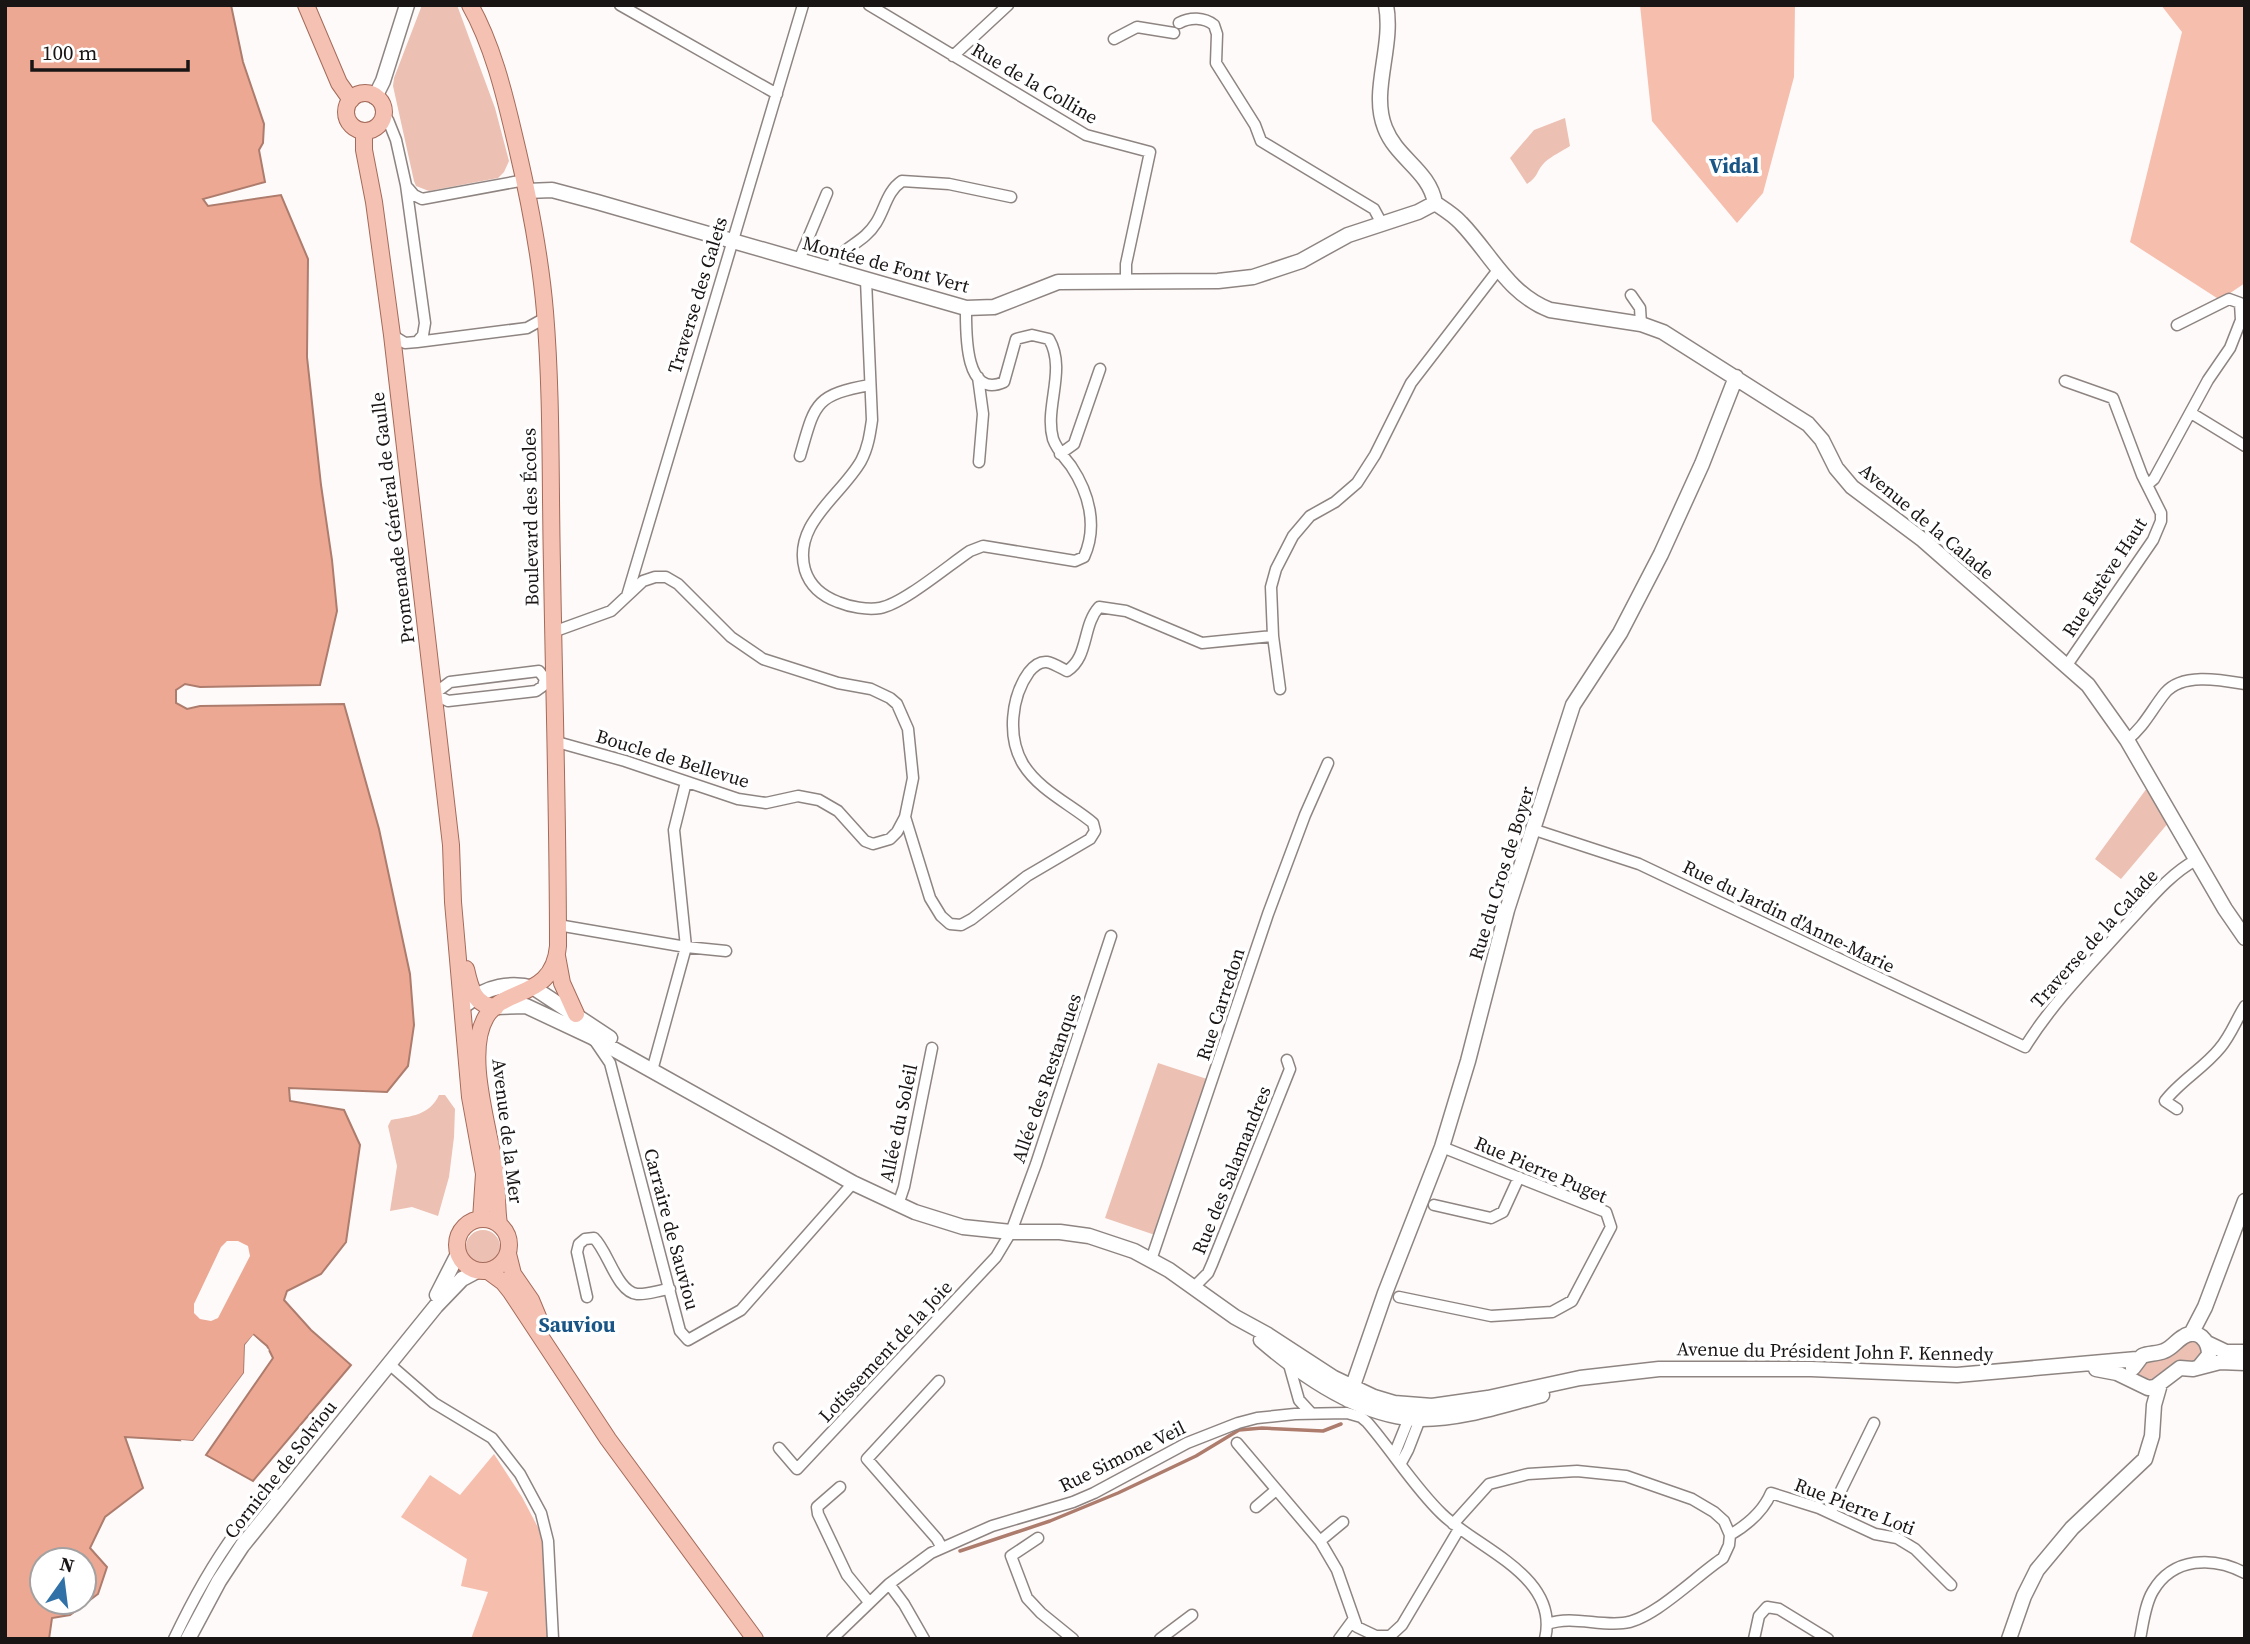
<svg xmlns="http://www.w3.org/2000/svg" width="2250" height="1644" viewBox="0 0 2250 1644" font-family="'Source Serif 4',serif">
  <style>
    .green { fill: #ecc0b2 }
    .forest { fill: #f6bead }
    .water { fill: #eca893; stroke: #ad7c6d; stroke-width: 2; fill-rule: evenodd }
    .pier { fill: #fefaf9 }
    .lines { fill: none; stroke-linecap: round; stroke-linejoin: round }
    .stream { stroke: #ad7c6d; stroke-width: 3.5 }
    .street-casing { stroke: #8e8582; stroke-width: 13 }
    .secondary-casing { stroke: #8e8582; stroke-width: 17 }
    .primary-casing { stroke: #a46a59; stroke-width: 18 }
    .street { stroke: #fff; stroke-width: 10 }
    .secondary { stroke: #fff; stroke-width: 14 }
    .primary { stroke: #f5c1b2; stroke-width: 16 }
    .labels { text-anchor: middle; stroke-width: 7; stroke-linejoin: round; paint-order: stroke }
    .street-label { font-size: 19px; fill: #191514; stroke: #fff }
    .neighbourhood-label { font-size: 21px; font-weight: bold; fill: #195585; stroke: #fff }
  </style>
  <rect width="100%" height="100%" fill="#fefaf9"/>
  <path class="green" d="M422,5H457L495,108L509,161L504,172L498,178L429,191L416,186L414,181L393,86L394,78Z
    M1565,118L1570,146C1562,151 1552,156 1545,162C1536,171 1539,176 1527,184L1510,158L1534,130Z
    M2147,788L2169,822L2121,879L2095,859Z
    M1158,1063L1207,1079L1155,1235L1105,1218Z
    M439,1095H445L455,1109L454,1137L449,1177L438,1216L412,1207L390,1211L397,1166L388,1126L391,1120C411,1116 429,1116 439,1095Z
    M466 1247a17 17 0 1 1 34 0a17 17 0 1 1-34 0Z
    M2191,1334L2209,1355L2160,1384H2137L2133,1365Z"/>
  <path class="forest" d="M1640,5H1795L1794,77L1763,193L1737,223L1652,121Z
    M2161,5H2245V283L2220,300L2130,242L2182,32Z
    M494,1454L522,1497L542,1535L549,1639H471L488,1592L461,1586L467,1559L401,1517L430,1475L460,1495Z"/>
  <path class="water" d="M5,5H231L243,62L264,124L263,143L259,150L265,182L203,199L208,206L281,195L308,259L307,357L321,485L332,560L337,611L320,685L200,687L185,684L176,690V703L187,709L200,706L344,704L379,829L410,974L414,1025L408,1066L387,1092L289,1088L290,1101L344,1110L360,1145L346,1242L321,1274L287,1291L284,1300L311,1330L351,1365L253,1481L206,1455L273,1358L267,1346L254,1335L245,1345L244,1373L193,1441L125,1437L143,1488L105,1517L90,1548L107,1567L98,1594L70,1615L52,1618L49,1639H5ZM42,1560H84V1602H42Z"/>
  <path class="pier" d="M227,1241H238L248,1246L250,1256L218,1318L211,1321L200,1319L194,1313V1304L221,1247Z
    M253,1335L269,1350L266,1353L254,1340L248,1346L247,1376L195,1443H182L181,1440L193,1441L244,1373L245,1345Z"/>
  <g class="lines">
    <path class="stream" d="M960,1551L1050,1521L1118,1493L1196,1456L1239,1430L1262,1428L1323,1431L1341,1424"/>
    <g class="street-casing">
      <path id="street" d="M620,5L777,94
        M869,5L1086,135L1150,152L1126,264V280
        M1179,23C1190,17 1204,17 1214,25L1217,34L1216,63L1255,125L1261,141L1374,209L1381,222
        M1114,39L1137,27L1174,33
        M953,56L1008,5
        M383,118L388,120L396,140L406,185L425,323L423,335L417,342L405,343L392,335
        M408,188L414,195L422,199L525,180
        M799,260L827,193
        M829,269C842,246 863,244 876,223C885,209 887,191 902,181L949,184L1011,197
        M866,280L872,420C870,434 868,448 861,461C841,496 792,524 805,570C810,586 822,596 838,602C850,607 867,610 880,608C903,604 949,565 970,551L983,546L1075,561L1084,557C1098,526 1089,493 1071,466C1064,457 1057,450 1053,439C1044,407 1067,370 1049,339L1032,335L1016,339L1004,382C964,400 966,331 966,308
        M1631,295L1640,308L1641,324
        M417,342L527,328L545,318
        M978,377L983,414L979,462
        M2065,381L2113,398L2142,475L2161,513V521L2153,540L2067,665
        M2191,413L2245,446
        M1060,454L1074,444L1100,369
        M800,456C815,404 814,395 870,385
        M2147,485L2154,479L2208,380L2230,348L2241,320L2240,303L2229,299L2177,325
        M627,596L803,5
        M553,632L611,611L643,581L655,577H666L678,584L731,637L763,659L838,683L871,689L890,698L897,704L908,729L913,778L905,817L897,832L890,839L873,844L865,841L838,811L819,800L798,796L766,803L738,799L625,761L557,742
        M1273,636L1280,689
        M539,671L545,679L543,686L536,691L448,701L434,694L450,682Z
        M2127,740C2144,727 2152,709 2165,693C2182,672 2222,680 2245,684
        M905,817L930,898L941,916L950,924L961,925L972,919L1027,876L1090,839L1095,831L1093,823C1070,804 1039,790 1023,764C1007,737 1011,697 1029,672C1033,667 1039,661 1047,662C1053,663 1061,668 1067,671C1089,657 1082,626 1099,607L1126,611L1202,643L1273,636L1271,587L1276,569L1293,536L1310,516L1335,502L1357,483L1375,455L1411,383L1498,270
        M1532,829L1639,864L2025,1047C2053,1002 2090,965 2125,926C2147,903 2168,875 2196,860
        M558,925L686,947L726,951
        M595,1041L610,1063L680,1331L688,1340L741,1310L853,1183
        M653,1067L686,947L674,830L686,782
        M2177,1109L2165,1101C2180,1081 2204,1068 2220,1048C2231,1035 2236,1020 2245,1006
        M898,1205L904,1187L932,1048
        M1434,1205L1491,1218L1503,1212L1519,1177
        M1151,1260L1268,914L1305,815L1328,763
        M1194,1287L1208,1273L1212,1264L1290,1069L1287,1060
        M587,1297L577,1252L579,1244L585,1239L594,1238C608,1251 617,1292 637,1294C647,1295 659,1290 670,1289
        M1399,1297L1491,1316L1552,1312L1572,1301L1611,1227L1606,1212L1442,1147
        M1288,1361L1299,1400L1310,1412
        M388,1363L434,1403L492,1438L520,1474L541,1513L548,1541L553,1639
        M939,1381L867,1459L937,1539L942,1548
        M1237,1443L1320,1541L1337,1570L1357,1627L1376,1636H1390L1402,1625L1459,1529
        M779,1448L797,1469L996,1257L1011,1232L1036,1164L1111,936
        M1394,1455L1409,1418L1414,1414
        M1401,1463L1408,1450L1420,1419L1418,1415
        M840,1487L817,1507L818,1514L847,1575L869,1602
        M1256,1507L1276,1490
        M1830,1513L1874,1423
        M1453,1524L1489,1484L1528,1474L1577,1471L1626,1476L1692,1499L1714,1512L1724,1521L1730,1535C1747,1525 1763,1512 1771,1493L1819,1508L1875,1534L1897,1538L1915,1549L1951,1585
        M1038,1538L1011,1556L1027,1598L1041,1613L1073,1639
        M1320,1541L1343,1522
        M889,1584L904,1604L924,1639
        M1547,1624C1572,1615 1597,1626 1623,1623C1652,1621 1697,1575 1723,1558L1729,1545L1730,1535
        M174,1639C192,1601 211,1566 236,1532C245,1519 257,1507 268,1494L283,1495
        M832,1639L889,1584L931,1553L992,1526L1073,1502L1094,1493L1187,1443L1238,1423L1257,1418L1295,1414L1347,1413L1361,1417L1367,1422C1393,1452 1414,1487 1442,1514C1478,1549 1560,1576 1545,1639
        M1160,1639L1192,1615
        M1339,1639L1353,1620
        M1754,1639L1759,1616L1767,1607L1779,1609L1828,1639
        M2140,1639C2143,1624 2145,1604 2153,1591C2173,1557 2213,1556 2245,1573"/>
    </g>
    <g class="secondary-casing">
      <path id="secondary" d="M1386,5C1394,47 1370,91 1385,128C1397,159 1429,170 1435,203C1444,209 1454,215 1461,223C1491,254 1508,294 1550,310L1641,324L1663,332L1808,424L1822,440L1836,468L1852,487L1923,540L2088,685L2127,740L2225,909L2245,938
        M375,97L383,81L407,5
        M527,191L552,190L597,202L966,308L994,307L1058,282L1218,281L1253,277L1301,261L1348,235L1418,212L1435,203
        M468,1003C486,986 511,982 534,988L610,1038
        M496,1007L526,1006L592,1037L853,1183L915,1212L963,1227L1011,1232H1060L1089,1236L1134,1251L1169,1270L1235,1317L1268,1335L1334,1378L1374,1397L1394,1403L1432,1406L1488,1398L1580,1378L1659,1369H1811L1957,1375L2137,1359
        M437,1295L458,1254
        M2191,1334L2205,1307L2245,1201
        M1261,1340C1304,1377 1363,1418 1422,1419C1463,1419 1503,1405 1542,1395
        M2207,1343L2226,1352H2245
        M2133,1368L2142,1356C2149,1353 2157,1354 2164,1351C2172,1348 2176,1341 2183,1337C2198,1327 2209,1341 2209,1355L2200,1366
        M2096,1369L2117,1373L2148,1388L2155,1387L2180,1368L2193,1369L2220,1362L2245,1363
        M1348,1400L1385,1293L1442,1147L1468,1061L1507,910L1573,705L1620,633L1661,554L1702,464L1736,377
        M188,1639L219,1581L242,1546L436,1306L462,1279L477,1271
        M2009,1639L2024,1596L2037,1570L2072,1528L2145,1459L2152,1436L2154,1405L2160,1384"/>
    </g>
    <g class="primary-casing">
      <path id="primary" d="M306,5L339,83L351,100
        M470,5C492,44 504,92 514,135C528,193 540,252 545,312C552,396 550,481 552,566C554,692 558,819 558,946C553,1000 504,986 486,1017C464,1054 490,1130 495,1170C498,1188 496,1206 499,1224
        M346 112a19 19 0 1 1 38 0a19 19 0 1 1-38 0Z
        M364,131V150L374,202L392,335L451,845L453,902L470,1097L484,1174L481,1219
        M557,956L562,983L576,1014
        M466,969C470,987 474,1006 496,1007
        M457 1245a26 26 0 1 1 52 0a26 26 0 1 1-52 0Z
        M508,1254L513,1274L531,1300L541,1324
        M488,1271L503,1282L511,1292L608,1439L755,1639"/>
    </g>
    <use href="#street" class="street"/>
    <use href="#secondary" class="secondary"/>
    <use href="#primary" class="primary"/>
  </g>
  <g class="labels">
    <g class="street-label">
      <text transform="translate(1035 83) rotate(30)" y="7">Rue de la Colline</text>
      <text transform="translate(886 264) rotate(15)" y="7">Montée de Font Vert</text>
      <text transform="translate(697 295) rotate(-73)" y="7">Traverse des Galets</text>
      <text transform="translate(530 517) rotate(-91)" y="7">Boulevard des Écoles</text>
      <text transform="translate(392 518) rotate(-97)" y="7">Promenade Général de Gaulle</text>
      <text transform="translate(1927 521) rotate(40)" y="7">Avenue de la Calade</text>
      <text transform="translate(2104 577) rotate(-57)" y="7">Rue Estève Haut</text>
      <text transform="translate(673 758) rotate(17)" y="7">Boucle de Bellevue</text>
      <text transform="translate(1501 873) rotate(-73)" y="7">Rue du Cros de Boyer</text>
      <text transform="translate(1789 916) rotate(26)" y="7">Rue du Jardin d'Anne-Marie</text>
      <text transform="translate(2094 938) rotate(-48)" y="7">Traverse de la Calade</text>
      <text transform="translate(1220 1004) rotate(-72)" y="7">Rue Carredon</text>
      <text transform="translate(1046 1078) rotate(-71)" y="7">Allée des Restanques</text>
      <text transform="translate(898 1123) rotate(-78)" y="7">Allée du Soleil</text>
      <text transform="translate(508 1131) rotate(83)" y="7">Avenue de la Mer</text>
      <text transform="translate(1541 1169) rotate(23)" y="7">Rue Pierre Puget</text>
      <text transform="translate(1231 1170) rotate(-68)" y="7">Rue des Salamandres</text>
      <text transform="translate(672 1229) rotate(75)" y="7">Carraire de Sauviou</text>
      <text transform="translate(885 1351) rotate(-47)" y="7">Lotissement de la Joie</text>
      <text transform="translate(1835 1351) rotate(1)" y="7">Avenue du Président John F. Kennedy</text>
      <text transform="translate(1122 1456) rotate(-26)" y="7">Rue Simone Veil</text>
      <text transform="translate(280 1469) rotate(-52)" y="7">Corniche de Solviou</text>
      <text transform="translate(1855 1506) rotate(21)" y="7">Rue Pierre Loti</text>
    </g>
    <g class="neighbourhood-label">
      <text x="1734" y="173">Vidal</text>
      <text x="577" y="1332">Sauviou</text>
    </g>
  </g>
  <rect width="2250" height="1644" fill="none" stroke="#191514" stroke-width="14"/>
  <g transform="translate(63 1581) rotate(14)"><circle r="33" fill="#ffffff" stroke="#a3a1a1" stroke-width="2"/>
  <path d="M0-5L12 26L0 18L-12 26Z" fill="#3071a7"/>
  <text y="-10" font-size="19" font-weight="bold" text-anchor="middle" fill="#191514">N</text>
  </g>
  <path d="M32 60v10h156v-10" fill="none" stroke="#191514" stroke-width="3.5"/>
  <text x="42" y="60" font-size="21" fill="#191514" stroke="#ffffff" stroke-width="5" paint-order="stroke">100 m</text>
</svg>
